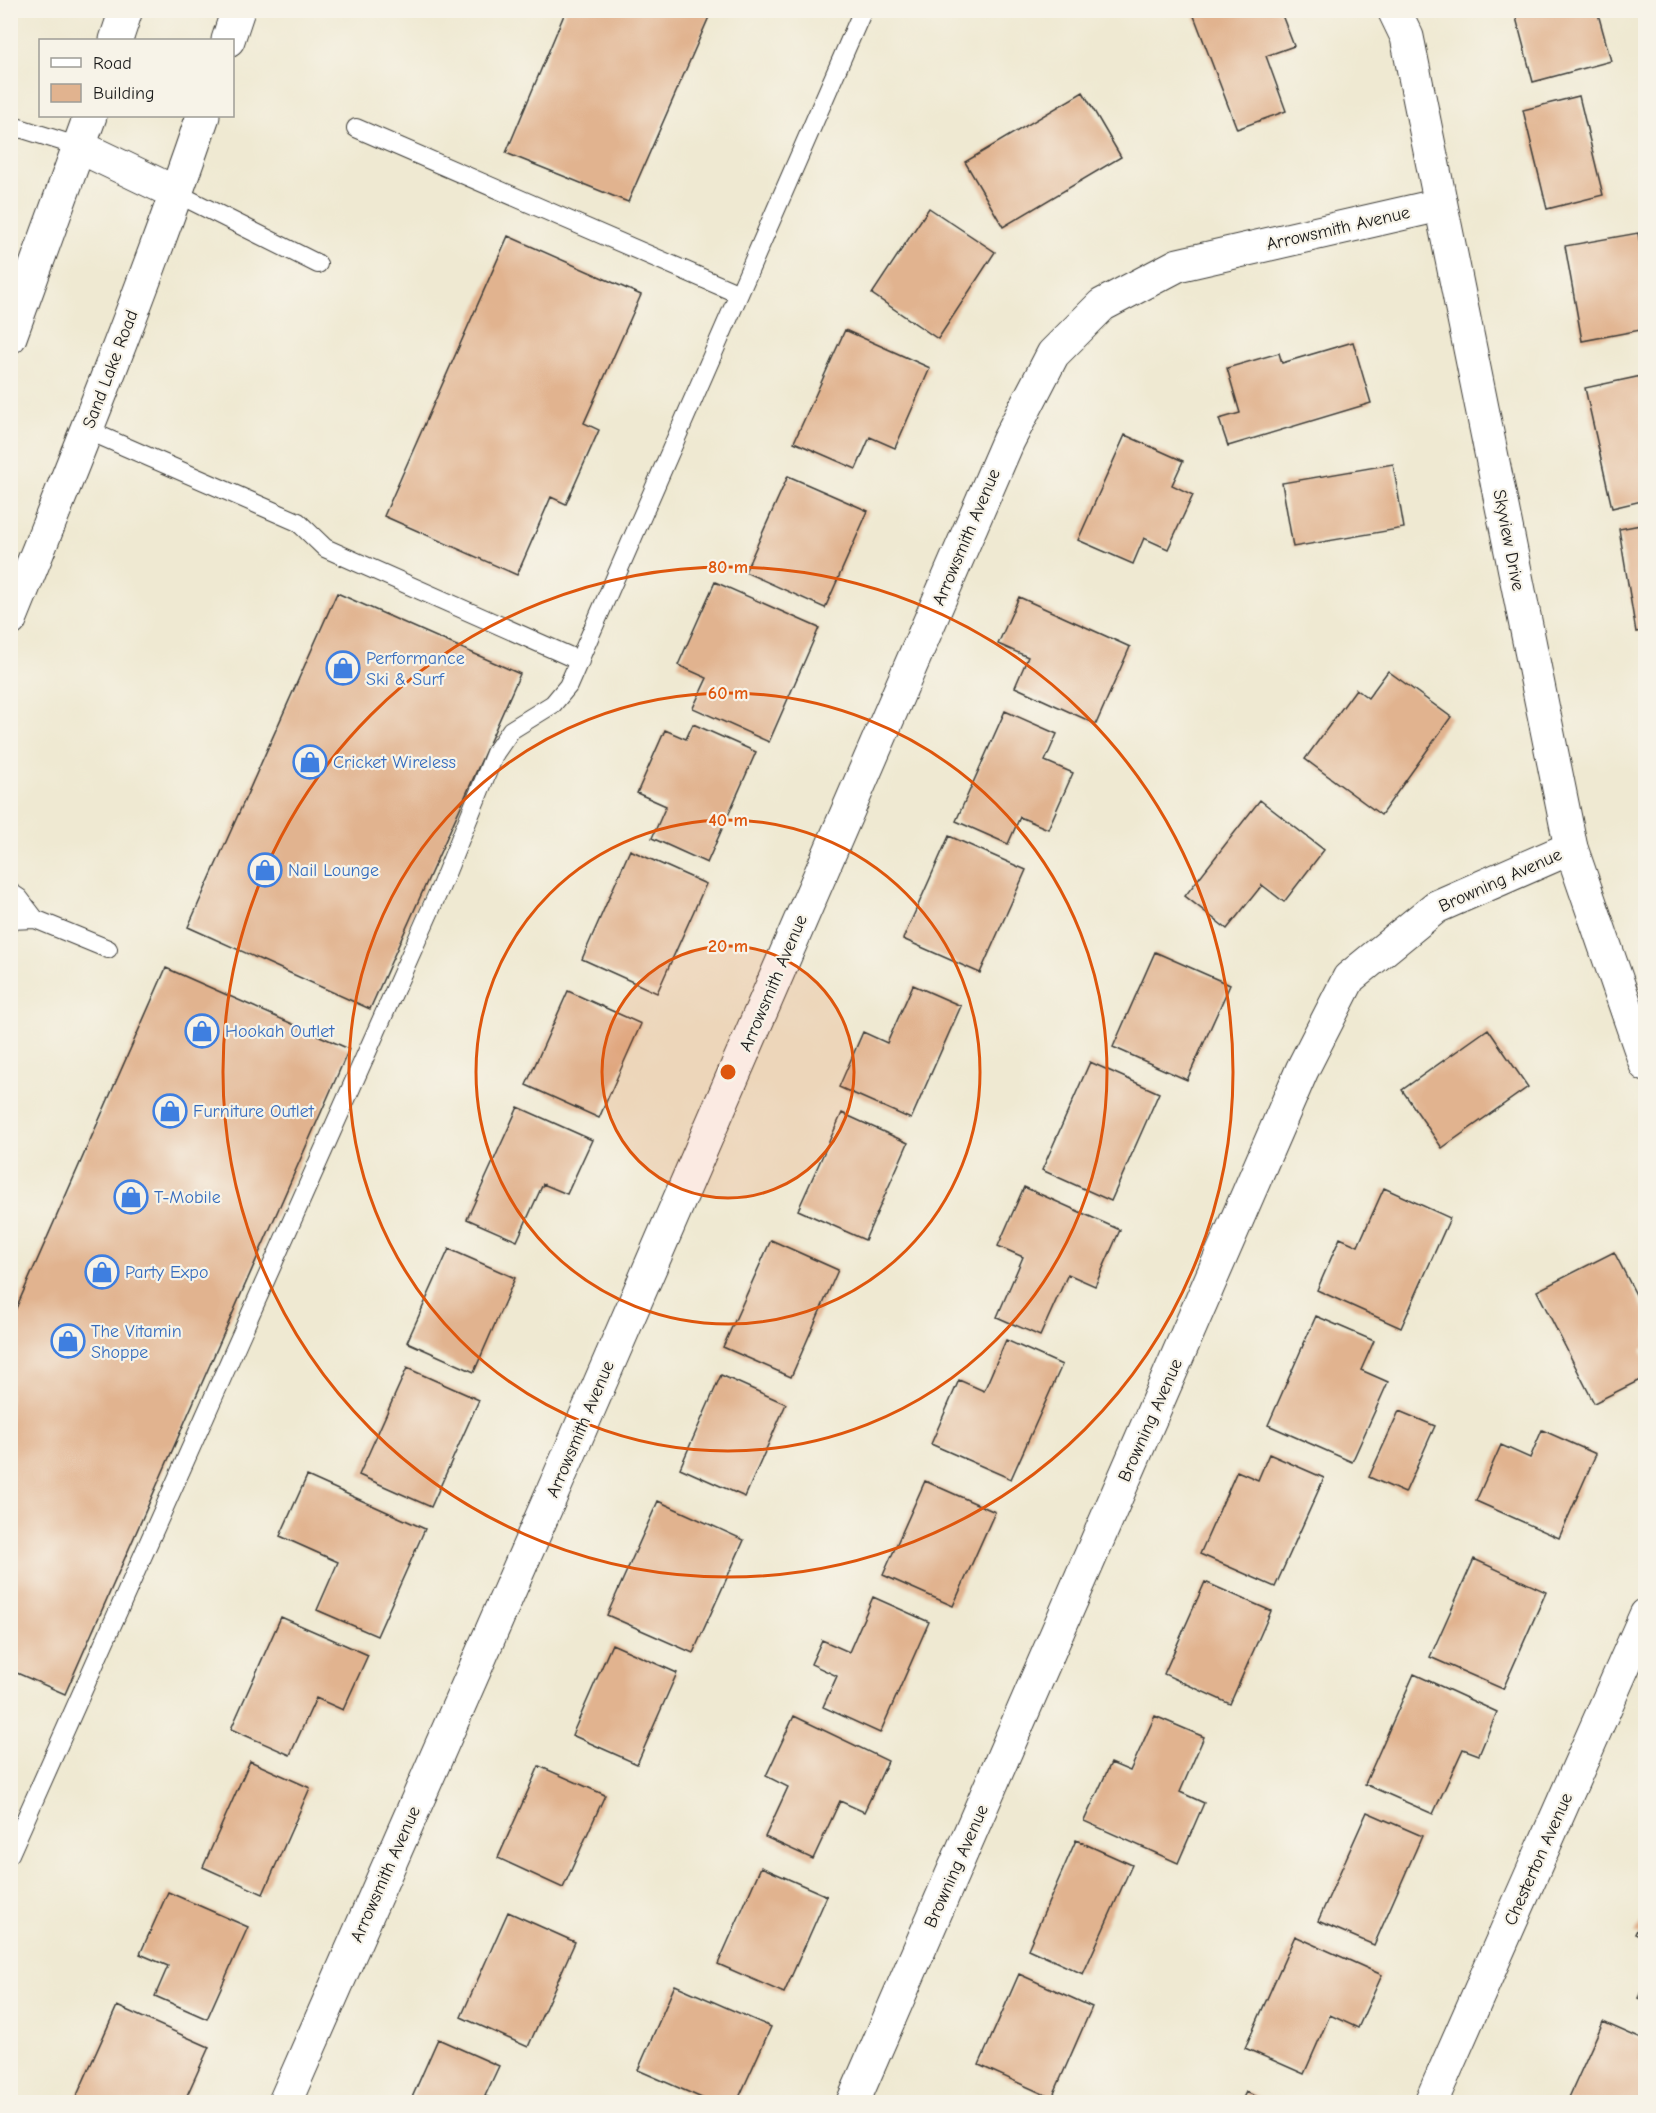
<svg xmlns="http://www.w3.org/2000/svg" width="1656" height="2113" viewBox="0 0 1656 2113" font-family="'Comic Neue',sans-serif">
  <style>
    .building { fill: #e1b38f }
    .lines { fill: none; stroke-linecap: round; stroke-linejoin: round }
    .lane-casing { stroke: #3c3b37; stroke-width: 20 }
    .street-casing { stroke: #3c3b37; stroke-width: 35 }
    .secondary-casing { stroke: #3c3b37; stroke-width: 35 }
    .primary-casing { stroke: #3c3b37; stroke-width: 35 }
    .lane { stroke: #fff; stroke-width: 18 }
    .street { stroke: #fff; stroke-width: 33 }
    .secondary { stroke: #fff; stroke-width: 33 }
    .primary { stroke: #fff; stroke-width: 33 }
    .ring { fill: none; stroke: #de560d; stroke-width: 3 }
    .labels { text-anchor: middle; stroke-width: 4.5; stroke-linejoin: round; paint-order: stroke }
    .street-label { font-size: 18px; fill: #1c1c1c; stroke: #f7f3e8 }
    .shop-label { font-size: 18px; fill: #366cbe; stroke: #f7f3e8; text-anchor: start }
    .centre { fill: #de560d; stroke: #f7f3e8; stroke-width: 3 }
    .ring-label { font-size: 18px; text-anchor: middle; font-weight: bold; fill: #de560d; stroke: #f7f3e8; stroke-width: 4.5; stroke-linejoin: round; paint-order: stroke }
  </style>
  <rect width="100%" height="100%" fill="#f7f3e8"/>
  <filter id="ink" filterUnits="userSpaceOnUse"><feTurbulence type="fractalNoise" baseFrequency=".0167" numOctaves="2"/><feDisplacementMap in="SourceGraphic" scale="12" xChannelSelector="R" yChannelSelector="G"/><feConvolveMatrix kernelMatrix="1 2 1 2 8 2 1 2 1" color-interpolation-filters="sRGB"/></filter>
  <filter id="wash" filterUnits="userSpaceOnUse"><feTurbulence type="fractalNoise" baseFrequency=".008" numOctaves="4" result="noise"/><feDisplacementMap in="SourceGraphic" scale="24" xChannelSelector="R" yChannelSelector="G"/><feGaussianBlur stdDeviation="1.35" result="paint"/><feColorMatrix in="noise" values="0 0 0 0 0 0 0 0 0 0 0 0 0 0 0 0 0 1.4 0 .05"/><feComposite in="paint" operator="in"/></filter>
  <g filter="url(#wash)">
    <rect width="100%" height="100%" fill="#efe9d2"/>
    <g id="blocks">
      <path class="building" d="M566,10H712L628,202L506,153Z
        M1208,10H1280L1294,46L1266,56L1286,111L1237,129L1194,16Z
        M1514,10H1597L1611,61L1533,82Z
        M1083,92L1121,157L1003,227L965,162Z
        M1579,96L1603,195L1547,209L1523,110Z
        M929,208L995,252L938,339L872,294Z
        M1638,233L1646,275V329L1582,341L1565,246Z
        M508,236L641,295L584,423L599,430L566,504L551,497L517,575L384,516Z
        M845,330L930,368L895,448L870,437L856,469L794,442Z
        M1353,342L1371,403L1228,446L1219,419L1240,413L1227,368L1279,353L1282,363Z
        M1646,375V500L1612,508L1585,388Z
        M1125,435L1183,461L1172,485L1193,495L1168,549L1144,538L1133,564L1078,540Z
        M1393,464L1404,528L1293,547L1282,483Z
        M788,476L868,511L825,608L745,572Z
        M1646,524V630L1636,632L1619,529Z
        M715,582L819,628L769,742L693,708L707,678L678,665Z
        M337,593L520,674L370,1009L188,927Z
        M1019,597L1130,647L1096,724L1015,687L1028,657L998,644Z
        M1388,671L1451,717L1381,815L1305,759L1356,689L1368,698Z
        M1005,711L1057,734L1045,761L1073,773L1048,829L1020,817L1008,844L956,821Z
        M693,724L756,752L707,863L652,838L666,806L637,793L665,730L686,739Z
        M1260,800L1324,850L1284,902L1262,885L1227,929L1185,896Z
        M949,836L1026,870L980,973L903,939Z
        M630,850L706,884L657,993L582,959Z
        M1155,952L1230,985L1187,1080L1113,1047Z
        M166,968L349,1049L65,1694L10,1670V1322Z
        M913,985L961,1006L911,1119L839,1087L863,1032L887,1043Z
        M568,991L641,1024L599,1118L526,1085Z
        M1488,1029L1528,1087L1442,1148L1402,1090Z
        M1090,1062L1159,1093L1111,1201L1042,1170Z
        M518,1107L592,1140L567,1194L543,1184L517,1241L467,1219Z
        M842,1113L908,1143L865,1240L798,1210Z
        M1024,1187L1120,1230L1095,1286L1068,1274L1040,1336L997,1317L1023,1257L998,1246Z
        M1384,1188L1450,1218L1401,1328L1317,1290L1340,1238L1358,1246Z
        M771,1240L838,1270L791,1377L723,1347Z
        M449,1249L515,1278L474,1372L407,1342Z
        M1614,1252L1646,1314V1347L1641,1350L1646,1360V1377L1594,1403L1537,1291Z
        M1316,1316L1374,1341L1361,1370L1388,1382L1352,1462L1268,1425Z
        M1006,1340L1062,1365L1011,1479L931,1444L959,1380L984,1391Z
        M407,1368L479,1400L431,1507L359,1475Z
        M721,1375L786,1404L745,1497L680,1468Z
        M1399,1411L1435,1426L1405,1493L1369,1477Z
        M1542,1430L1596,1454L1559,1538L1476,1501L1501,1445L1530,1458Z
        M1269,1454L1324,1478L1275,1587L1200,1554L1237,1471L1258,1480Z
        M307,1476L425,1529L377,1636L317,1610L338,1562L280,1536Z
        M925,1481L995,1512L953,1606L883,1575Z
        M658,1501L744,1540L693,1653L607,1615Z
        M1474,1559L1546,1592L1503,1689L1430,1657Z
        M1205,1582L1271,1611L1230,1704L1164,1674Z
        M873,1597L929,1622L880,1733L823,1707L837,1676L811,1664L822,1640L849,1652Z
        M281,1617L368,1655L343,1710L316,1698L290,1755L231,1729Z
        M612,1644L677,1673L637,1764L572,1735Z
        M1414,1674L1497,1712L1479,1755L1463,1749L1433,1814L1365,1784Z
        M794,1716L888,1761L864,1812L840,1801L813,1859L765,1837L788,1787L766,1776Z
        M1155,1716L1204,1737L1180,1792L1204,1803L1178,1863L1084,1821L1111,1763L1130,1771Z
        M250,1761L310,1788L263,1894L203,1867Z
        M539,1766L605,1795L563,1888L498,1858Z
        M1367,1812L1422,1836L1374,1945L1318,1921Z
        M1076,1840L1132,1865L1083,1974L1028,1949Z
        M761,1867L827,1896L784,1993L718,1964Z
        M168,1892L248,1927L207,2019L155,1996L168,1966L140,1954Z
        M1646,1911V1939L1635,1934Z
        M508,1912L575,1942L528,2047L461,2017Z
        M1295,1936L1382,1975L1358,2028L1330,2015L1304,2074L1245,2048Z
        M1019,1974L1092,2007L1052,2098L979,2065Z
        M1646,1980V2001L1638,1998Z
        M675,1985L771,2027L737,2102H711L638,2070Z
        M117,2006L209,2047L184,2102H74Z
        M1603,2022L1646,2041V2090L1640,2102H1567Z
        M438,2039L499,2066L485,2096L500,2102H410Z
        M1246,2092L1269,2102H1241Z"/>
    </g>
  </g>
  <g filter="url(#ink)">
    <use href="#blocks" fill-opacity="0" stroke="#3c3b37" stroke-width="1.5"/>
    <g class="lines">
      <g class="lane-casing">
        <path id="lane" d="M10,125L80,147
          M356,128L739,294
          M176,193L318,264
          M87,430L298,522L325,548L580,661
          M10,892L19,898L35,919
          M10,920L35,919L108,949
          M10,1854L441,886L495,753L511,730L553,704L568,686L863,10"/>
      </g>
      <g class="street-casing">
        <path id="street" d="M285,2102L568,1457L1008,441L1053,354L1102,305L1178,265L1440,205
          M853,2102L1302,1070L1349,978L1436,907L1571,848
          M1431,2102L1646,1615"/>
      </g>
      <g class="secondary-casing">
        <path id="secondary" d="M1394,10L1407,37L1571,848L1646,1065"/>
      </g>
      <g class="primary-casing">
        <path id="primary" d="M116,40L126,10
          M228,40L238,10
          M80,147L176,193
          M10,337L90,116
          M10,620C78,453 145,286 203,116"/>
      </g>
      <use href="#lane" class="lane"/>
      <use href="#street" class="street"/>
      <use href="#secondary" class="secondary"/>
      <use href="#primary" class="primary"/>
    </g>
  </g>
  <circle cx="728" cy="1072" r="126" fill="#de560d" fill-opacity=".12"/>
  <g class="ring">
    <circle cx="728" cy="1072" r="126"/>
    <circle cx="728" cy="1072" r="252"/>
    <circle cx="728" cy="1072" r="379"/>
    <circle cx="728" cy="1072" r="505"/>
  </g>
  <defs>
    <g id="shop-ring" transform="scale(1.725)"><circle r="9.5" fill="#f7f3e8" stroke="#3f7fe0" stroke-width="1.5"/><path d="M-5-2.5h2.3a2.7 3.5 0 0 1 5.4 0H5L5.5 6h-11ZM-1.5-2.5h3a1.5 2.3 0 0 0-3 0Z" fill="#3f7fe0"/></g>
  </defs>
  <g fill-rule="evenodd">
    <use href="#shop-ring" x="343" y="668"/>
    <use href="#shop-ring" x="310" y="762"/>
    <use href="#shop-ring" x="265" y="870"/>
    <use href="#shop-ring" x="202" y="1031"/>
    <use href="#shop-ring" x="170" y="1111"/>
    <use href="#shop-ring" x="131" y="1197"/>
    <use href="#shop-ring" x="102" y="1272"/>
    <use href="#shop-ring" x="68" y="1341"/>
  </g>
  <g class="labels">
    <g class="street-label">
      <text transform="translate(1338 228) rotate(-13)" y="6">Arrowsmith Avenue</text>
      <text transform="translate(110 369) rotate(-69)" y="6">Sand Lake Road</text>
      <text transform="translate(966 537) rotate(-67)" y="6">Arrowsmith Avenue</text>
      <text transform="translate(1509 540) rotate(79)" y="6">Skyview Drive</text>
      <text transform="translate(1500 880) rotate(-24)" y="6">Browning Avenue</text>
      <text transform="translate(773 983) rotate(-67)" y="6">Arrowsmith Avenue</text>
      <text transform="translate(1150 1420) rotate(-66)" y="6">Browning Avenue</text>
      <text transform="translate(580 1429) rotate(-67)" y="6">Arrowsmith Avenue</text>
      <text transform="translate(1538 1859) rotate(-66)" y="6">Chesterton Avenue</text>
      <text transform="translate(956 1866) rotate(-66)" y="6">Browning Avenue</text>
      <text transform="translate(385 1874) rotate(-66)" y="6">Arrowsmith Avenue</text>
    </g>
    <g class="shop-label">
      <text x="366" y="664">Performance<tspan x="366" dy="21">Ski &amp; Surf</tspan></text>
      <text x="333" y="768">Cricket Wireless</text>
      <text x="288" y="876">Nail Lounge</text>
      <text x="225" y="1037">Hookah Outlet</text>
      <text x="193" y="1117">Furniture Outlet</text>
      <text x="154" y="1203">T-Mobile</text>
      <text x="125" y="1278">Party Expo</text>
      <text x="91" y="1337">The Vitamin<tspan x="91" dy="21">Shoppe</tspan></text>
    </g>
  </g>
  <circle cx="728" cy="1072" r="9" class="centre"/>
  <g class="ring-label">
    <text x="728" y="573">80 m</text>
    <text x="728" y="699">60 m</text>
    <text x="728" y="826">40 m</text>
    <text x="728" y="952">20 m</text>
  </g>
  <rect width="1656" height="2113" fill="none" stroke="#f7f3e8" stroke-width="36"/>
  <rect x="39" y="39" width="195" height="78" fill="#f7f3e8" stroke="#9f9d96" stroke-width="1.5"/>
  <rect x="51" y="58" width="30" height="9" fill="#ffffff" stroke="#9f9d96" stroke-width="1.5"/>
  <text x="93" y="69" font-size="18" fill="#1c1c1c">Road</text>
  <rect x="51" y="84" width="30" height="18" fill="#e1b38f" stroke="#9f9d96" stroke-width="1.5"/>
  <text x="93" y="99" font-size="18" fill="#1c1c1c">Building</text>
</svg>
